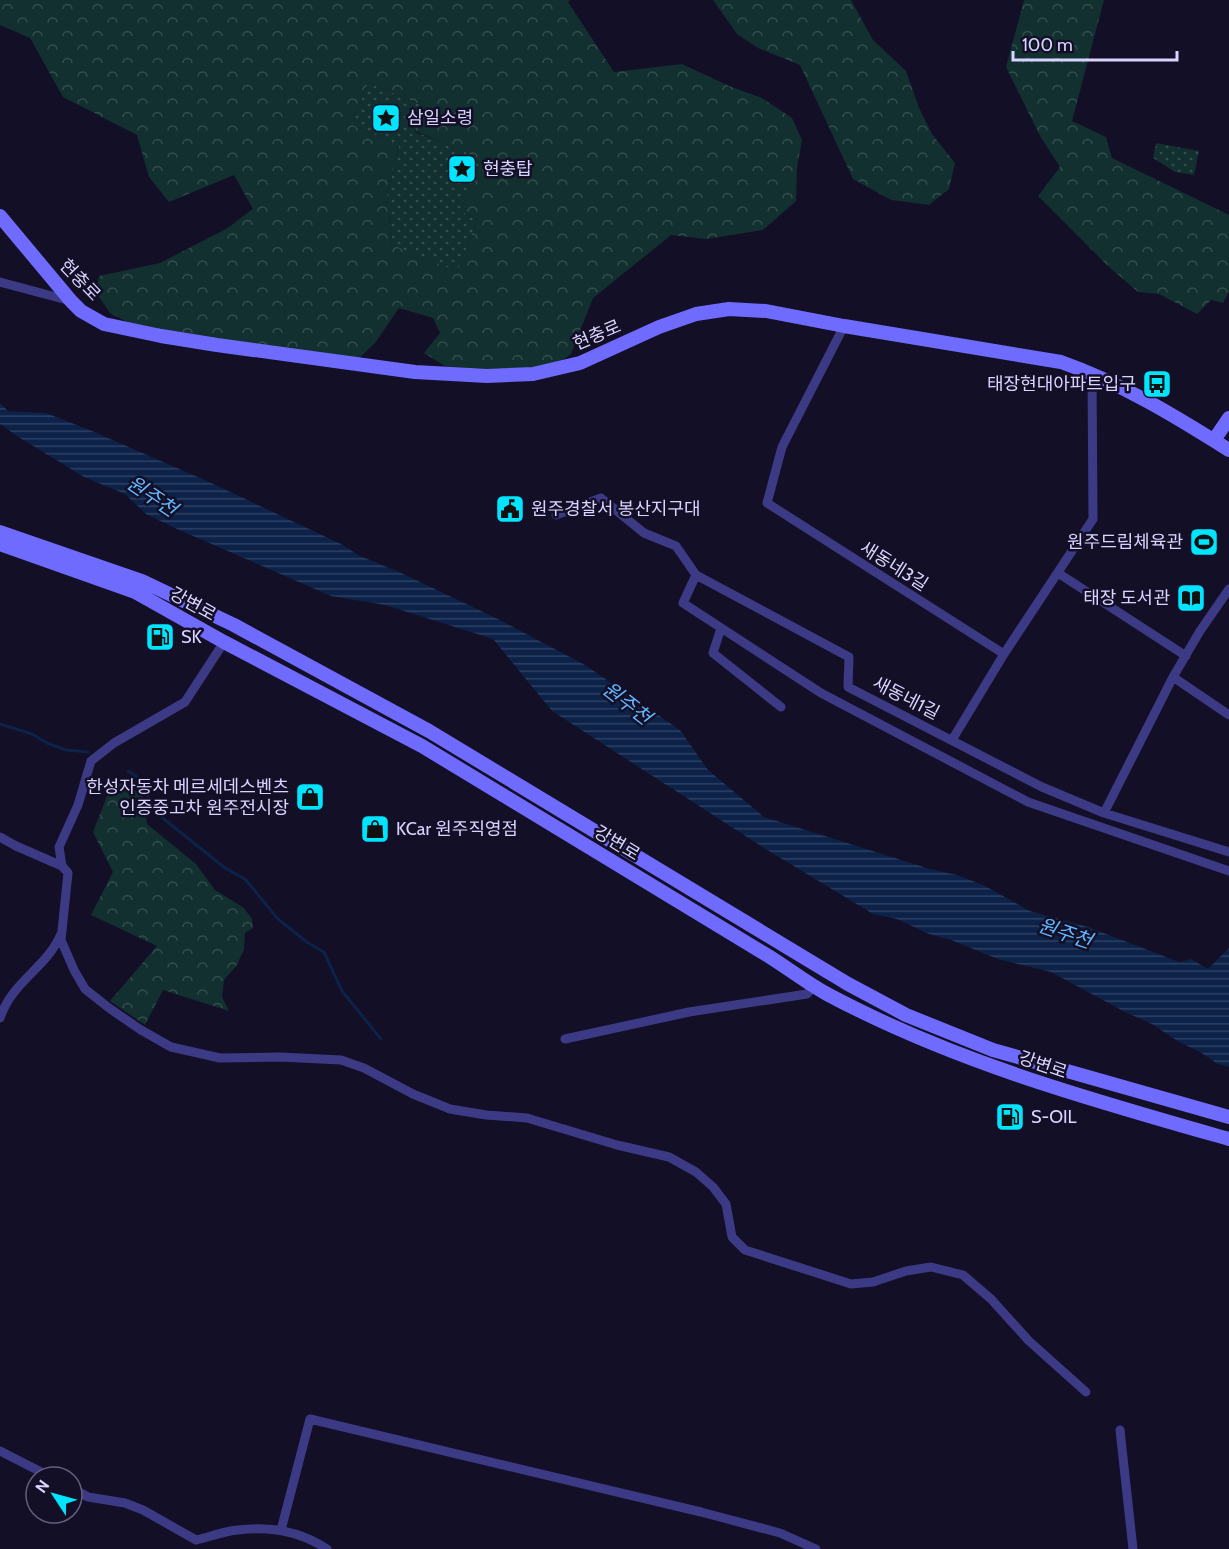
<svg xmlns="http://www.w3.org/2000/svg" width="1229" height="1549" viewBox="0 0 1229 1549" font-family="Cabin,'Noto Sans KR',sans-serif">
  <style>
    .grass { fill: url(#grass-dots) }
    .forest { fill: url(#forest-crowns); fill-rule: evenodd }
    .water { fill: url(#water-rules) }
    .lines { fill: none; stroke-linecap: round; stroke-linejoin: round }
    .stream { stroke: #0c2248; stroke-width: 3 }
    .street { stroke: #3d3a85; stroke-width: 9 }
    .secondary { stroke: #6f6bff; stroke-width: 14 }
    .labels { text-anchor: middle; stroke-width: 5; stroke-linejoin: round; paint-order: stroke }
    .poi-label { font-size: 18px; fill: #d9d4ff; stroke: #130f26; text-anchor: start }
    .street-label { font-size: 18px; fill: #d9d4ff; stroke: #130f26 }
    .water-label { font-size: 20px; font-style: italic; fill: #62b6ff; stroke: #130f26 }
  </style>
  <defs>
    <pattern id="grass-dots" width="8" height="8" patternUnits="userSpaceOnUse" patternTransform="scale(1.5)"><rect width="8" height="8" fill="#12302f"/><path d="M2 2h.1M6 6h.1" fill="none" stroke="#344d4e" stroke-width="1.8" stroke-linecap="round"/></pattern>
    <pattern id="forest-crowns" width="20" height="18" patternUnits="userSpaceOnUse" patternTransform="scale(1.5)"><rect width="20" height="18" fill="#12302f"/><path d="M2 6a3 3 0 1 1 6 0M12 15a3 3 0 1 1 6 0" fill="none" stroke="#344d4e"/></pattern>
    <pattern id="water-rules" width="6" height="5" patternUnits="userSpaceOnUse" patternTransform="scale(1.5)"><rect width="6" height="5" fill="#0c2248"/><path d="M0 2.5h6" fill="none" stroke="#2f4163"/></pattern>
  </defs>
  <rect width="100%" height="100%" fill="#130f26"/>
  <path class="grass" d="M368,83L425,106L415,132L482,158L460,211L478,219L457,272L392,246L387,194L399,146L351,124Z
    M1156,143L1199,151L1194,175L1175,172L1153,158Z"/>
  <path class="forest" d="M0,0H570L568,2L614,72L682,64L729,86L762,98L792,118L802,140L797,168L796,201L763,230L706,239L671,235L593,298L571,354L548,370L506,376L445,366L424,353L440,333L433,318L399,308L375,343L357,360L189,339L131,324L110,313L96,292L99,276L160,263L226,229L253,209L234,175L169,202L149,177L137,135L63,97L30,38L0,25ZM368,83L425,106L415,131L481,159L460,211L478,219L457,271L392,245L387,194L399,146L351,124Z
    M713,0H851L873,40L906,71L919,108L932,134L955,163L949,189L929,205L891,200L853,179L800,65L758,48L737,34Z
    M1024,0H1104L1072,121L1106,137L1112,158L1229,215V292L1223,303L1211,300L1197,314L1159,294L1138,292L1108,266L1038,196L1060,167L1040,136L1006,67Z
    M115,776L143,796L147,824L196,864L215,890L244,908L252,919L253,928L245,933L244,949L237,965L224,980L222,997L229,1011L163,990L145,1025L110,1001L157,946L91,915L113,872L93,832Z"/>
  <path class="water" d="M0,403L8,411L46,413L92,431L209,482L341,544L360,556L399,572L500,620L585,665L680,730L708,770L764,817L930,869L957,875L983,885L1030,911L1088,927L1179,962L1191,959L1208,969L1229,948V1067L1218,1064L1200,1052L1179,1042L1152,1024L1125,1012L1051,972L998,959L951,940L929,934L897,919L873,914L764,848L552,711L493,639L385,605L331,596L177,529L146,514L125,494L84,477L17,436L0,424Z"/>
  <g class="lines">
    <path class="stream" d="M0,724L32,734L47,743L66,750L88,752
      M128,771L140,779L154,811L225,868L245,879L278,919L308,943L324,952L342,991L381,1039"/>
    <path class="street" d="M0,282L71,301
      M844,326L782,447L767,503L1004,654
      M556,515L601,498L644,533L676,546L696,575L849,657L848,687L1042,787L1104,813L1229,852
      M1058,573L1186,656
      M696,575L683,603L821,693L1028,802L1229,871
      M721,628L713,653L781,707
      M224,642L185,702L114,743L91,761L78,805L59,847L62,866L68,873L61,940L74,970L85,989L109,1008L141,1030L171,1047L220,1058L280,1057L341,1060L364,1068L413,1094L450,1109L486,1115L527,1118L617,1145L669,1157L696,1172L713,1187L726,1204L732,1237L745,1250L851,1284L873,1282L906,1271L931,1267L963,1275L991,1299L1029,1341L1086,1392
      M1173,677L1229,715
      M952,740L1004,654L1093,519L1092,373
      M1104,813L1173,677L1200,631L1229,589
      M0,837L16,846L62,866
      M0,1018C13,980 46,969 61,934
      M565,1039L689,1012L807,994L814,986
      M1120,1430L1133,1549
      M0,1451L51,1477
      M72,1488L88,1497L125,1503L143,1510L196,1540C210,1537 224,1531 238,1530C270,1526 300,1531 327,1549
      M281,1530L310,1419L701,1512L780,1533L816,1549"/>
    <path class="secondary" d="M0,216L71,301L81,311L104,324L161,336L217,345L415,372L487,376L533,374L580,363L659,327L696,314L729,309L766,311L844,326L1061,362C1121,383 1175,416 1229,450
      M1214,440L1229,418
      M0,532L142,581L234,625L429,731L848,984L906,1015L993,1050L1229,1117
      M0,544L135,592L224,642L422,746L770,957C789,969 807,983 827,994C954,1062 1092,1100 1229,1139"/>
  </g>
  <defs>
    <g id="sight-square" transform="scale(1.5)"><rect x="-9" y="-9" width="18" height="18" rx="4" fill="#00e5ff" stroke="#130f26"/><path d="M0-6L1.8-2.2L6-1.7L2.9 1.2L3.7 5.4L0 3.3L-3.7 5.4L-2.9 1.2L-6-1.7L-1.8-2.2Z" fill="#111"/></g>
    <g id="bus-square" transform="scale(1.5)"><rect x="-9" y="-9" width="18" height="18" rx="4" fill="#00e5ff" stroke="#130f26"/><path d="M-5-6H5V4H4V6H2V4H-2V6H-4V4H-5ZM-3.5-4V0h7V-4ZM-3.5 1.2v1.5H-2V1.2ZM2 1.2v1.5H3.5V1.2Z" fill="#111"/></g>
    <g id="civic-square" transform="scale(1.5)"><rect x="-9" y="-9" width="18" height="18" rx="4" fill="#00e5ff" stroke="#130f26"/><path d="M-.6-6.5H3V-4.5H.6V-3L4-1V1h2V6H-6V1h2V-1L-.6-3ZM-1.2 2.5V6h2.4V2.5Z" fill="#111"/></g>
    <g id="stadium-square" transform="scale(1.5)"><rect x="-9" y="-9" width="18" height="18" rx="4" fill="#00e5ff" stroke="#130f26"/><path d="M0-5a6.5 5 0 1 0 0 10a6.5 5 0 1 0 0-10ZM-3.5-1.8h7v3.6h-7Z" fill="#111"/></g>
    <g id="library-square" transform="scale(1.5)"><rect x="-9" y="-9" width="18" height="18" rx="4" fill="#00e5ff" stroke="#130f26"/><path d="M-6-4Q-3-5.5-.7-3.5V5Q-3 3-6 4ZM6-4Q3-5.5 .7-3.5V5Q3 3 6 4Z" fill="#111"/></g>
    <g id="fuel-square" transform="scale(1.5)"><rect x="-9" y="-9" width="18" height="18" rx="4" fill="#00e5ff" stroke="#130f26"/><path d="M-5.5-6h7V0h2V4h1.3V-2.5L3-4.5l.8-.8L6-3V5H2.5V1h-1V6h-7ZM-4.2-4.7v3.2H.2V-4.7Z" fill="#111"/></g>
    <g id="shop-square" transform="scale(1.5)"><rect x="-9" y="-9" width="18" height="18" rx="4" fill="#00e5ff" stroke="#130f26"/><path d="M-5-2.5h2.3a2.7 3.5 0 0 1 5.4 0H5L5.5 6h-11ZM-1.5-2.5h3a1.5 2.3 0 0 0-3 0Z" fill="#111"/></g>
  </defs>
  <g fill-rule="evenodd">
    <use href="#sight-square" x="386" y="118"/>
    <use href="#sight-square" x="462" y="169"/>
    <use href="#bus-square" x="1157" y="384"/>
    <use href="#civic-square" x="510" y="509"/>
    <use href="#stadium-square" x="1204" y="542"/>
    <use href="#library-square" x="1191" y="598"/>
    <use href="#fuel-square" x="160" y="637"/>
    <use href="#shop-square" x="310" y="797"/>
    <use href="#shop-square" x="375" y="829"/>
    <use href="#fuel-square" x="1010" y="1117"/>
  </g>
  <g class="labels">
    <g class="poi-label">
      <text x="407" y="124">삼일소령</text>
      <text x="483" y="175">현충탑</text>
      <text x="1136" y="390" text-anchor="end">태장현대아파트입구</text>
      <text x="531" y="515">원주경찰서 봉산지구대</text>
      <text x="1183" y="548" text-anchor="end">원주드림체육관</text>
      <text x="1170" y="604" text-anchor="end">태장 도서관</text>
      <text x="181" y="643">SK</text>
      <text x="289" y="793" text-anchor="end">한성자동차 메르세데스벤츠<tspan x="289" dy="21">인증중고차 원주전시장</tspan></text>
      <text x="396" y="835">KCar 원주직영점</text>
      <text x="1031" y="1123">S-OIL</text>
    </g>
    <g class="street-label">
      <text transform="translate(80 280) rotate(46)" y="6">현충로</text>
      <text transform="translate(597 335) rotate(-23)" y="6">현충로</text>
      <text transform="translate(894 566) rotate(32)" y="6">새동네3길</text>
      <text transform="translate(193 604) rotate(29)" y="6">강변로</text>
      <text transform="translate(906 698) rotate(27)" y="6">새동네1길</text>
      <text transform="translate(617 843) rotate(31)" y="6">강변로</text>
      <text transform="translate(1043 1065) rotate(19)" y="6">강변로</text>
    </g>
    <g class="water-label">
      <text transform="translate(152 496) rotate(34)" y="7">원주천</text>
      <text transform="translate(627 703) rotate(38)" y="7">원주천</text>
      <text transform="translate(1065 933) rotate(19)" y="7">원주천</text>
    </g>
  </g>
  <g transform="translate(54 1495) rotate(306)"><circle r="28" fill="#130f26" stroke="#625e7d" stroke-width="1.5"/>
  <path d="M0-4.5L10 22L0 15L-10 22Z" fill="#00e5ff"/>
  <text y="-9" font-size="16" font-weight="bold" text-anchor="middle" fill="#d9d4ff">N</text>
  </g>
  <path d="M1013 51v9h164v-9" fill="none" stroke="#d9d4ff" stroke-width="3"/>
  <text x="1022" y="51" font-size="18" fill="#d9d4ff" stroke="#130f26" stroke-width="4.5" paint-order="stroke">100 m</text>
</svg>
